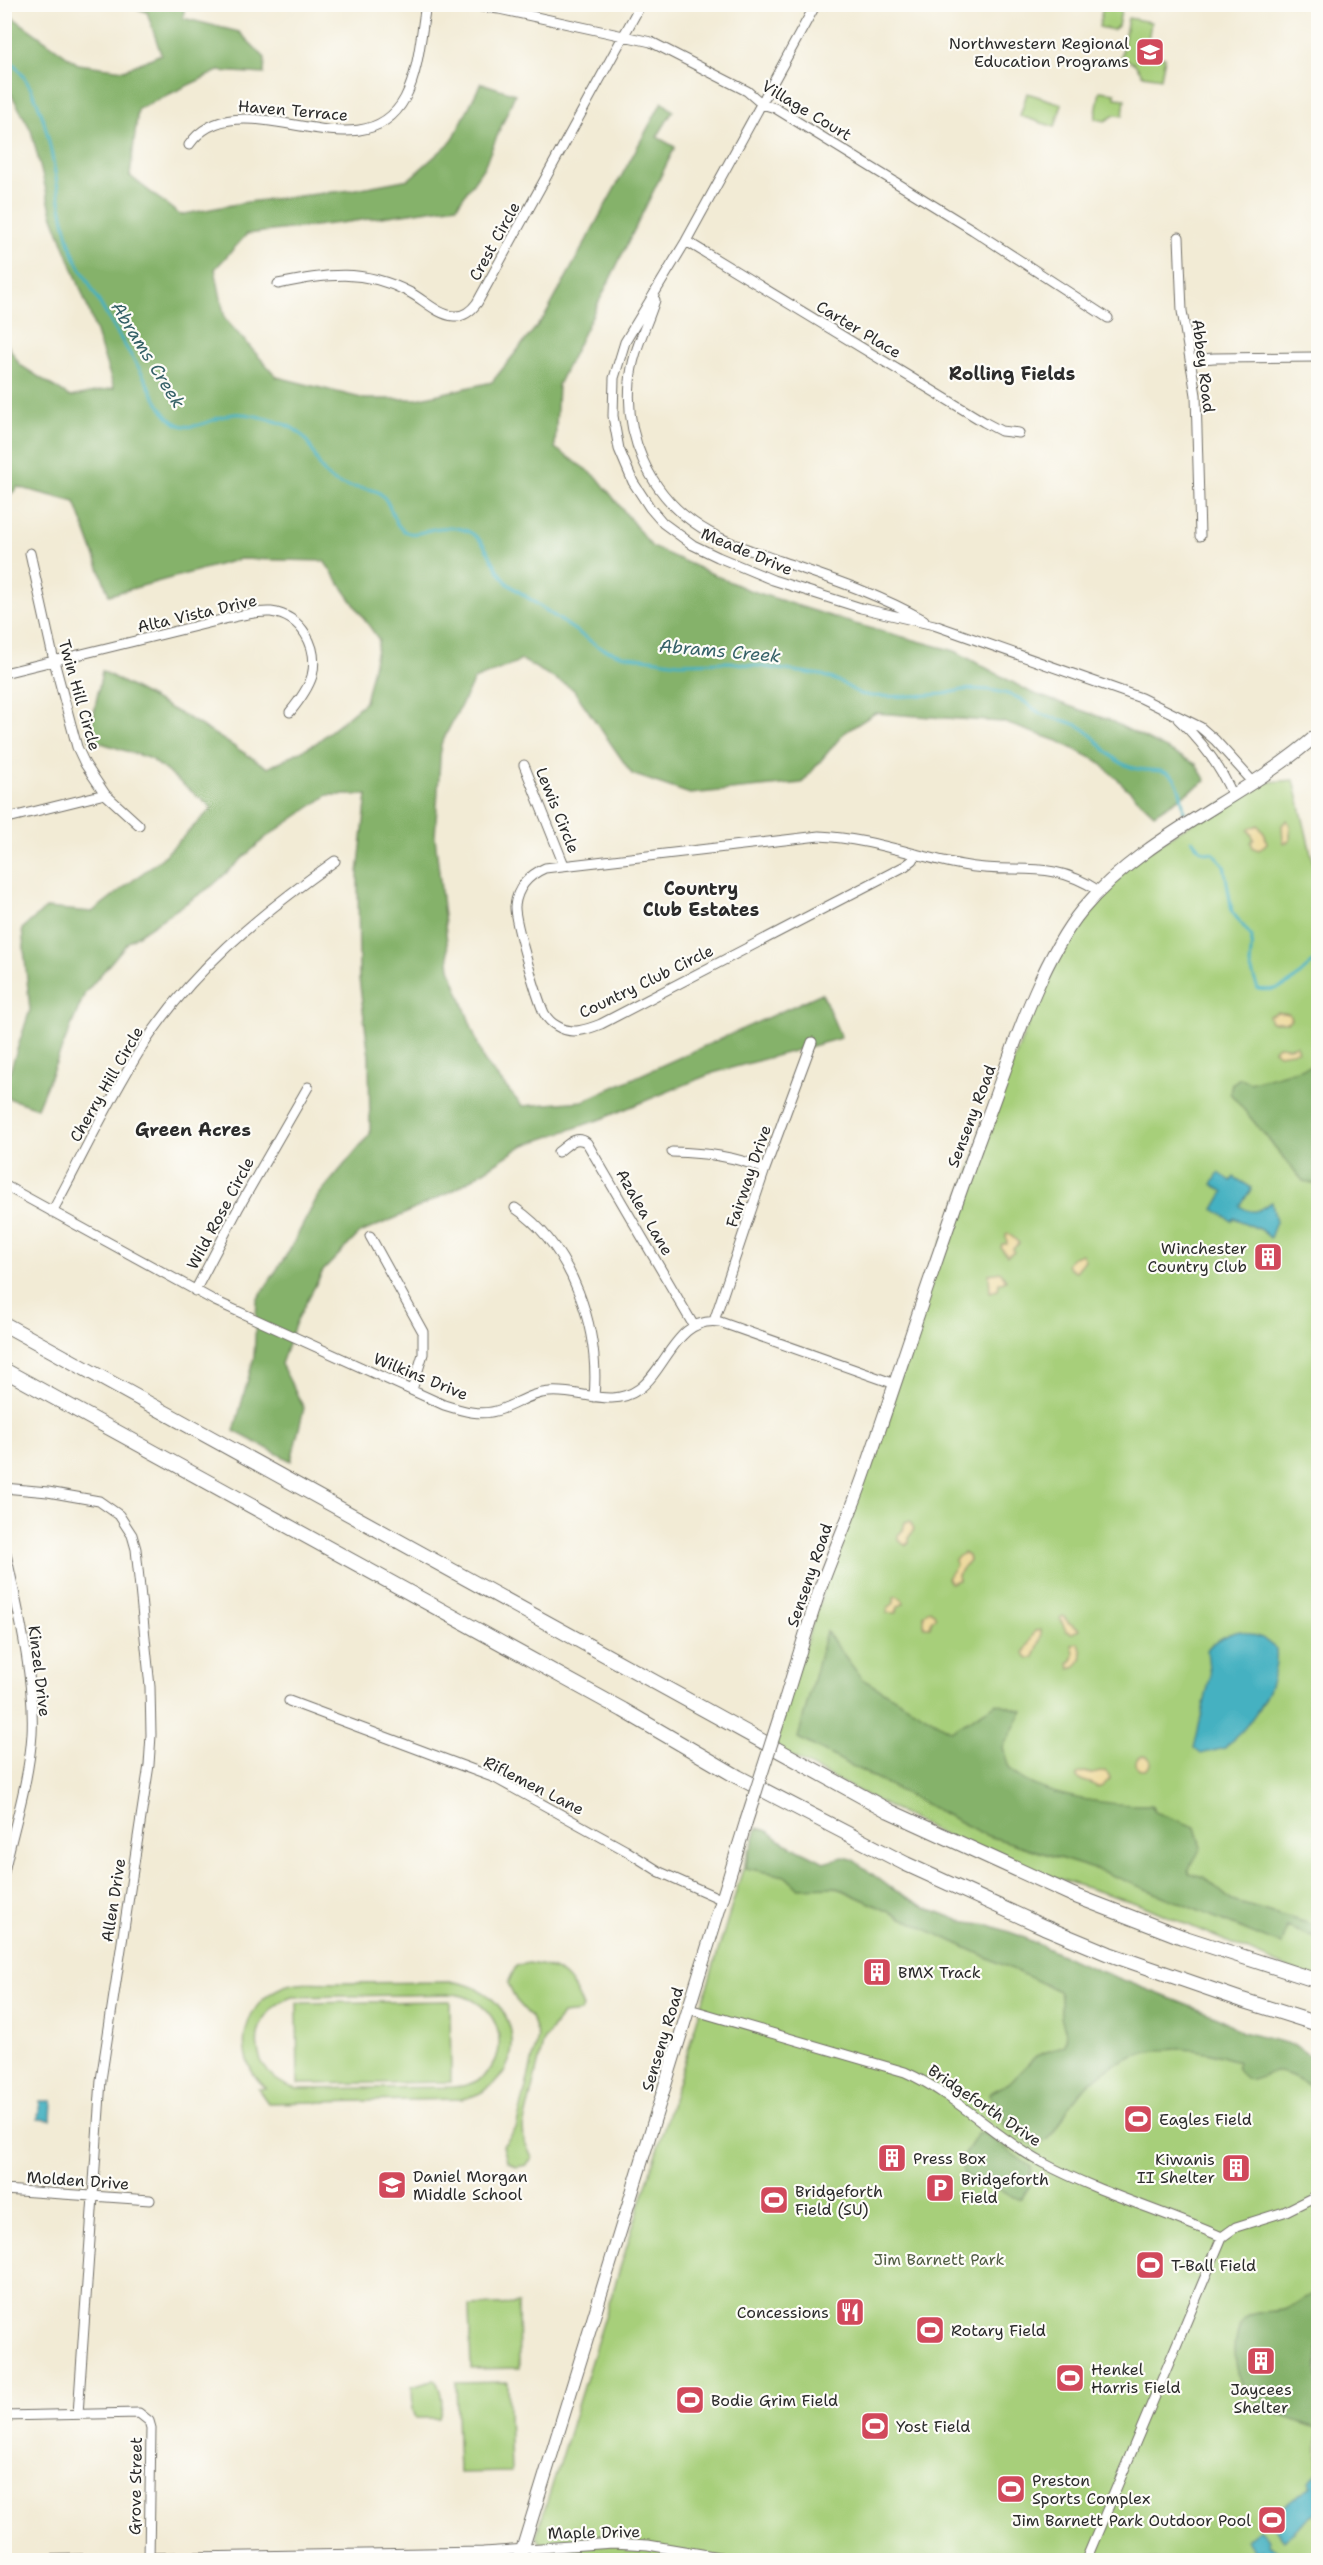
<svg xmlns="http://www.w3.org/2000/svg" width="1323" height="2565" viewBox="0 0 1323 2565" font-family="'Shantell Sans',sans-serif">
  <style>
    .green { fill: #a7cf7a; stroke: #697d52; stroke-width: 1.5; fill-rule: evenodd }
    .forest { fill: #85b26a; stroke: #586e4a; stroke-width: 1.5 }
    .sand { fill: #eeda9e; stroke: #8c8264; stroke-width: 1.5 }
    .water { fill: #44b1c1; stroke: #386e76; stroke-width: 1.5 }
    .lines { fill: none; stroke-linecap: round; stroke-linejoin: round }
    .stream { stroke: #44b1c1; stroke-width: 3 }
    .minor-casing { stroke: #716e66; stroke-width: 11 }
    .major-casing { stroke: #716e66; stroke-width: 14 }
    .highway-casing { stroke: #716e66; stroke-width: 16 }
    .minor { stroke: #fff; stroke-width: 9 }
    .major { stroke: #fff; stroke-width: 12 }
    .highway { stroke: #fff; stroke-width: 14 }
    .major-bridge-casing { stroke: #716e66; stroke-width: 14; stroke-linecap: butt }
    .major-bridge { stroke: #fff; stroke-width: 12 }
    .labels { text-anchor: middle; stroke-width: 4.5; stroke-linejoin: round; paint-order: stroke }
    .poi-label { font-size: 16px; fill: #2b2b2b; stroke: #fdfcf7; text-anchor: start }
    .street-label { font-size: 16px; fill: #2b2b2b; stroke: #fdfcf7 }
    .park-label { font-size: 16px; fill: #505c43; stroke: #fdfcf7 }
    .water-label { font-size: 18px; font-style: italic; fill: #356167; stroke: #fdfcf7 }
    .neighbourhood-label { font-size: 18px; font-weight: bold; fill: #2b2b2b; stroke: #fdfcf7 }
  </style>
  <rect width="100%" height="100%" fill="#fdfcf7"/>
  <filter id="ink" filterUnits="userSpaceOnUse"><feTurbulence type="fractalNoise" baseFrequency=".0167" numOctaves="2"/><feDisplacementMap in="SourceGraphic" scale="12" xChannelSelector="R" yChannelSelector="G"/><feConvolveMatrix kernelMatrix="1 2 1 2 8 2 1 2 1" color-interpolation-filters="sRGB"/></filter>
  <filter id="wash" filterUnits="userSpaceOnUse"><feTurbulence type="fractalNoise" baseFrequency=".008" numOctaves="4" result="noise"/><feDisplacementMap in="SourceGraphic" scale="24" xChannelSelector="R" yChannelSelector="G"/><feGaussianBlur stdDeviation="1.35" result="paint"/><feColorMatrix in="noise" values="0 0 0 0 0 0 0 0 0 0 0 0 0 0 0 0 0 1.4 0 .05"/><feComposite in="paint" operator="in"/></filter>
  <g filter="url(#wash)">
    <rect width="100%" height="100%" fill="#f2ebd5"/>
    <path class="green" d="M1103,5L1122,6L1118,26L1113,30L1099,27Z
      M1128,18L1151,22L1146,53L1165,57L1161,78L1143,75L1134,63L1121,58Z
      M1100,91L1115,93V98L1125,99L1123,116L1115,115L1105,121L1095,119Z
      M1027,93L1062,104L1055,127L1020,116Z
      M1294,780L1318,884V1981L1142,1905L982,1855L771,1746L943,1239L1059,946L1132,861L1254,783Z
      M749,1849L907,1919L1318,2072V2560H557L551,2558L536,2537L682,2070Z
      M529,1963C561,1967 572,1978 583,2008L581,2012L562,2014L543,2043L523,2127L524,2140L532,2158L526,2165L517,2167L507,2161L503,2146L516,2129L538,2037L531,2017L516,2000L508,1983L516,1966Z
      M455,1982C528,1994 532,2086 461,2099L268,2103L258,2089L266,2088C251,2075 242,2056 245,2036C248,2014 261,1996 282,1987C300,1980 322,1983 341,1983C379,1983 417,1982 455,1982ZM454,1994C515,2004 514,2084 453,2087L298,2089C247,2078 243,2014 292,1997Z
      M450,2001L451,2082L298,2084L297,2003Z
      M518,2304L519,2368L471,2369L469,2306Z
      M435,2380C442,2390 444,2406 439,2418H416L413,2410L412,2387Z
      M508,2382L511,2472L459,2473L456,2383Z"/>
    <path class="forest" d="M127,5H185L183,18L239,32L265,58L264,74L218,71L138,109L130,176L180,215L247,202L351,190L409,179L452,141L481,83L515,94L484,167L457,206L348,222L247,234L215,269L225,319L277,377L365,399H417L492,382L545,316L662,102L673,111L657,137L675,147L558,385L555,448L597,477L652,547L746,589L855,624L955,651L1032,693L1109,720L1196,764L1206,781L1154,814L1098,761L1058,741L1002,722L875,713L844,733L802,783L690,794L632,774L573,689L522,660L474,680L441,744L435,837L450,968L484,1061L522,1106L583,1101L822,993L841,1038L713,1073L601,1119L522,1146L456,1189L398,1217L360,1233L323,1271L296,1322L281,1364L304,1408L291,1461L234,1431L254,1357L257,1300L289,1251L318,1196L370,1134L369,1056L359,979L358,873L367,795H328L265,838L212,886L129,941L85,993L37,1108L5,1097V1086L30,1010L22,929L46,908L92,912L162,858L212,808L151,759L89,739L102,671L195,722L268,768L316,743L365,702L379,640L324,561L240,559L109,595L75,502L18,487L5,500L4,339L20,365L70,397L114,388L89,311L52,214L31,130L5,83V12L78,64L124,70L161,54L147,12Z
      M1318,1064V1185L1303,1181L1230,1093L1232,1084L1240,1078L1250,1083Z
      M826,1631L862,1679L951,1731L997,1703L1023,1711L1003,1747C1005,1753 1006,1763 1010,1769C1034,1797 1116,1806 1151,1805L1155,1812L1195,1827L1201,1848L1189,1869V1873L1204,1877L1232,1901L1318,1926V1939L1287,1927L1282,1945L1104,1872L985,1835L798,1738Z
      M757,1828C776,1832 772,1837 785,1843C798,1849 811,1855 824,1862L843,1857L852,1859L891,1888L923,1906L961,1921L989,1925L1018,1935L1077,1962L1220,2018L1242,2032L1294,2045L1318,2062V2092C1307,2084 1290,2072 1276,2072C1260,2072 1251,2093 1236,2067L1238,2062C1179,2036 1111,2049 1072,2103C1060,2120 1056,2141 1034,2145L1004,2125L1003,2109L990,2097V2093L1009,2083L1036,2056L1065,2045C1070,2035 1062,2026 1061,2016C1060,2007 1063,1999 1059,1991L836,1887L798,1888L785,1876L745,1868Z
      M983,2133L1031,2167L1029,2187L1022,2198L1018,2199L964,2174C956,2155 971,2150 977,2134Z
      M1318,2294V2429C1276,2413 1237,2407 1235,2352C1235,2341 1238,2325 1246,2317C1256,2308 1274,2314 1286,2309C1298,2304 1304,2295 1318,2294Z"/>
    <path class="sand" d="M1287,820L1290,825V841L1283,843L1282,825Z
      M1258,825L1265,835L1267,843L1259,850L1253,848L1251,842L1254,839L1248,829Z
      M1277,1012L1289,1014L1291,1019L1287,1022H1271L1269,1016Z
      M1296,1045L1298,1051L1279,1054L1274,1050L1278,1046L1289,1047Z
      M1008,1233L1019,1243L1013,1249L1014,1252L1007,1256L1001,1248L1002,1244H1007L1006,1235Z
      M1082,1254L1085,1260L1076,1271L1070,1269L1067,1265L1071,1258Z
      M1001,1272L1006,1280L999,1283L998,1290L990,1292L989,1274Z
      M910,1521L914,1529L909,1537V1542L905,1545L898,1540V1535L903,1530L905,1522Z
      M963,1553L968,1556L969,1560L958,1575L959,1580L950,1583L947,1578L956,1565L955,1559Z
      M897,1596L902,1599L904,1603L898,1607L896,1613H887L888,1608L894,1603V1597Z
      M929,1610L934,1613L936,1618L932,1620L930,1627H924V1614Z
      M1063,1616L1069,1623L1078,1628L1079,1630L1072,1633L1066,1631L1060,1618Z
      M1041,1630V1638L1034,1657L1028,1659L1024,1653L1035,1631Z
      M1078,1643C1085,1654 1082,1665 1070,1669L1069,1663C1076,1657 1074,1653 1072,1645Z
      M1136 1763a7 7 0 1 1 14 0a7 7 0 1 1-14 0Z
      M1105,1771L1109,1775L1110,1779L1101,1787H1097C1091,1781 1082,1783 1077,1777V1774L1084,1772L1092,1774Z"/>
    <path class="water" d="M1219,1173L1231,1181L1234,1177L1252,1188L1240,1206C1254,1216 1259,1210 1272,1202L1276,1222L1270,1238L1261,1230L1234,1218L1232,1221L1214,1209L1224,1192L1212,1184Z
      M1240,1631L1262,1638L1276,1649C1279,1678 1261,1709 1242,1731C1236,1737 1230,1741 1225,1748L1201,1754L1194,1748L1210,1678L1207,1650C1213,1640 1229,1633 1240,1631Z
      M40,2101H52L51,2120L38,2119Z
      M1318,2472V2510L1284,2541L1267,2520L1311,2485L1308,2481Z
      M1259,2529L1268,2539V2543L1274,2547L1285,2560H1244L1253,2554L1257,2558L1264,2555L1262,2549L1256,2553L1245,2540Z"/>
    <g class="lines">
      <path class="stream" d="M4,54C58,102 50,184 71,247C74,258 81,269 87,279C103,312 123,342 142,373C149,386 155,400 164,412C187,442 208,417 234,414C249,413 264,418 278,422C321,435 308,466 335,482C349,490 368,486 378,492C393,501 391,525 406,532C415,536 424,531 433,529C487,521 482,552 508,584L599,647L621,655L679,663L729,662L822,675L838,681L860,694L871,696C895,697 920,696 944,694C950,693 956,691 962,690C980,688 999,690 1016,697C1026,701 1032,709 1042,714C1054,720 1070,720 1081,727C1096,736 1104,752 1118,761C1154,784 1176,748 1184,812
        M1192,840C1198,848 1202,853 1213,853L1224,865L1232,912L1252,937L1250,966L1258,989C1287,994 1300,974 1318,957"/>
    </g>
  </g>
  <g filter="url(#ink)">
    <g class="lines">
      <g class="minor-casing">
        <path id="minor" d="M459,4L499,9L651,42L747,91L762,104L775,108L973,230L1108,318
          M816,4L686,241L625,342L614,378L613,416L619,449L633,482L650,508L663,523L693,545L718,557L773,580L861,608L934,625L1141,698L1200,727L1215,740L1254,783
          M189,145C238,74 361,180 405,98C419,71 421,34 426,4
          M1179,237L1182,311L1196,395L1200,536
          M686,241L984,422L1001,431L1019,433
          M278,284C328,274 362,268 409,292C423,299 438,315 454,316C464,317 471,311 477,303L641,4
          M655,300C646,328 632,353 630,382C625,436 649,491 693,522C719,541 750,550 780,561C829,578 879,594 924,620
          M1190,360L1214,358L1318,357
          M30,553L54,661L77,747L85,764L105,794L139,825
          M4,673L229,618C243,615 257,611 271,612C302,616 319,647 312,676C308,689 299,701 290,712
          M1178,719C1202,741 1220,766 1233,796
          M524,765L564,865
          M4,819L105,794
          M916,854L913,860L905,866L601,1024C586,1030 571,1035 557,1026C551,1023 547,1018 544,1013C537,997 514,921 515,906C517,888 529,875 545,868L819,836C869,838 914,856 962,865C1016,876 1047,857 1099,891
          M558,1152C568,1145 576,1134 587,1143L694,1326
          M672,1152C706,1153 734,1156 765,1169
          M4,1185L215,1301L444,1405C463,1411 482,1417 502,1409C518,1403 532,1393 549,1392C580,1389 611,1409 639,1389C667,1369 677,1315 720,1322L895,1384
          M515,1208C573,1247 600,1330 594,1397
          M52,1212C81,1159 107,1103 139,1052C188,973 260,914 335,861
          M370,1236L423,1332V1354L412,1390
          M195,1291L239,1207L308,1087
          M714,1321L765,1169L812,1042
          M4,1488L48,1492L99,1501L119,1515L132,1535L136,1549L150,1687L151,1735L149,1765L101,2080L78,2414
          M4,1544C16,1602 35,1676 32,1734C29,1781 14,1826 4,1872
          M289,1701L495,1778L625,1850L660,1872L723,1900
          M689,2009L905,2072C957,2095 994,2137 1043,2163C1100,2193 1163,2211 1222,2237
          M4,2190L150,2200
          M4,2416L139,2413L149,2421L151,2428L149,2560
          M20,2560L483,2552L613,2543L648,2545L737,2560
          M1086,2560L1222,2237L1236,2227L1284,2212L1318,2195"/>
      </g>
      <g class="major-casing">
        <path id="major" d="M781,1713C794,1671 807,1628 821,1586C835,1548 852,1510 865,1472C904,1359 940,1244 982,1132C1008,1065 1037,965 1082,910C1146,833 1244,800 1318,734
          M519,2560L746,1822"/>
      </g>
      <g class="highway-casing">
        <path id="highway" d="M4,1324L889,1811L1073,1895L1182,1937L1318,1981
          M4,1370L623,1710L738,1777L906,1864L1044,1927L1109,1954L1242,2000L1318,2024"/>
      </g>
      <use href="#minor" class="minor"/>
      <use href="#major" class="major"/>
      <use href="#highway" class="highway"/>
      <g class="major-bridge-casing">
        <path id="major-bridge" d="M746,1822L781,1713"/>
      </g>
      <use href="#major-bridge" class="major-bridge"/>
    </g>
  </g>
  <defs>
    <g id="school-square" transform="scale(1.5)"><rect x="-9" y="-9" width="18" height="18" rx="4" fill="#d1495b" stroke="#fdfcf7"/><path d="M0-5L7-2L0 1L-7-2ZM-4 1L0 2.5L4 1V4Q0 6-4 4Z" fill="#fff"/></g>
    <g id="building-square" transform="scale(1.5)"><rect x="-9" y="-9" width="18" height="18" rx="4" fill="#d1495b" stroke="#fdfcf7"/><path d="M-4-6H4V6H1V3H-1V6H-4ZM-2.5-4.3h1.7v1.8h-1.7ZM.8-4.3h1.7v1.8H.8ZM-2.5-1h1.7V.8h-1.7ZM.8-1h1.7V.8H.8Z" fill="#fff"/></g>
    <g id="stadium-square" transform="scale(1.5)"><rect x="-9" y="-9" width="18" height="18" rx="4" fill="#d1495b" stroke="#fdfcf7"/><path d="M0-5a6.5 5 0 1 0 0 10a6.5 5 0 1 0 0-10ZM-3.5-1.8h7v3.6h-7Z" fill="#fff"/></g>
    <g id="parking-square" transform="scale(1.5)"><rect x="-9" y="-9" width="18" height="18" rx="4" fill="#d1495b" stroke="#fdfcf7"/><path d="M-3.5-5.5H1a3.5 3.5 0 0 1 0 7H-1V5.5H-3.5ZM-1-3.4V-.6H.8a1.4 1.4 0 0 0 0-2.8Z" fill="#fff"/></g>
    <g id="restaurant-square" transform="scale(1.5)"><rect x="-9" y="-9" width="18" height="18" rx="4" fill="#d1495b" stroke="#fdfcf7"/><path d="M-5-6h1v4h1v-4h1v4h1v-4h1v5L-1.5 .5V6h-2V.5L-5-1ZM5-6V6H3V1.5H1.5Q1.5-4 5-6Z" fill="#fff"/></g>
  </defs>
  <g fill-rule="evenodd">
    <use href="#school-square" x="1150" y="52"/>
    <use href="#building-square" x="1268" y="1257"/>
    <use href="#building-square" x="877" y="1972"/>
    <use href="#stadium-square" x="1138" y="2119"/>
    <use href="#building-square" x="892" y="2158"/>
    <use href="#building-square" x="1236" y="2168"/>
    <use href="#school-square" x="392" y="2185"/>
    <use href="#parking-square" x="940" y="2188"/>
    <use href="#stadium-square" x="774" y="2200"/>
    <use href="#stadium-square" x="1150" y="2265"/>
    <use href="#restaurant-square" x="850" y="2312"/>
    <use href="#stadium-square" x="930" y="2330"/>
    <use href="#building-square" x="1261" y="2361"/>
    <use href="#stadium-square" x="1070" y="2378"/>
    <use href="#stadium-square" x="690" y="2400"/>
    <use href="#stadium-square" x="875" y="2426"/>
    <use href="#stadium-square" x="1011" y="2489"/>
    <use href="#stadium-square" x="1272" y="2520"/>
  </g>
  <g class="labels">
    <g class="poi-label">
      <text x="1129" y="49" text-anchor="end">Northwestern Regional<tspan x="1129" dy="18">Education Programs</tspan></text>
      <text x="1247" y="1254" text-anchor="end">Winchester<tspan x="1247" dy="18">Country Club</tspan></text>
      <text x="898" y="1978">BMX Track</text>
      <text x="1159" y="2125">Eagles Field</text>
      <text x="913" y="2164">Press Box</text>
      <text x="1215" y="2165" text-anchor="end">Kiwanis<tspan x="1215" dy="18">II Shelter</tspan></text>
      <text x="413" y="2182">Daniel Morgan<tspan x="413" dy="18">Middle School</tspan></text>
      <text x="961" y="2185">Bridgeforth<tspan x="961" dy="18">Field</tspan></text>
      <text x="795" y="2197">Bridgeforth<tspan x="795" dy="18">Field (SU)</tspan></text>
      <text x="1171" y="2271">T-Ball Field</text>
      <text x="829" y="2318" text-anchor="end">Concessions</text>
      <text x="951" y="2336">Rotary Field</text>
      <text x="1091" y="2375">Henkel<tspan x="1091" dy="18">Harris Field</tspan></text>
      <text x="1261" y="2395" text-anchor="middle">Jaycees<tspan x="1261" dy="18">Shelter</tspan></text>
      <text x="711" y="2406">Bodie Grim Field</text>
      <text x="896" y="2432">Yost Field</text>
      <text x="1032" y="2486">Preston<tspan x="1032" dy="18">Sports Complex</tspan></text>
      <text x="1251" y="2526" text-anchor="end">Jim Barnett Park Outdoor Pool</text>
    </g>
    <g class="street-label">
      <text transform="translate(293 110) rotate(5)" y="6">Haven Terrace</text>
      <text transform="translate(807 110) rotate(31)" y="6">Village Court</text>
      <text transform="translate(494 241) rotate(-61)" y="6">Crest Circle</text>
      <text transform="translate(859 329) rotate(31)" y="6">Carter Place</text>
      <text transform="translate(1204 366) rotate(83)" y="6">Abbey Road</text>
      <text transform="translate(747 551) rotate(23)" y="6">Meade Drive</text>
      <text transform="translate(197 613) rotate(-13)" y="6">Alta Vista Drive</text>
      <text transform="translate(80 695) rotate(74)" y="6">Twin Hill Circle</text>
      <text transform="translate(558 810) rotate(68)" y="6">Lewis Circle</text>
      <text transform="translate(646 981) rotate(-26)" y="6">Country Club Circle</text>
      <text transform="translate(106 1084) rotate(-60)" y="6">Cherry Hill Circle</text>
      <text transform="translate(971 1116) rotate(-69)" y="6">Senseny Road</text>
      <text transform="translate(748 1176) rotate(-71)" y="6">Fairway Drive</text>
      <text transform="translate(645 1212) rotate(60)" y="6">Azalea Lane</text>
      <text transform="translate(220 1213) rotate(-62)" y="6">Wild Rose Circle</text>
      <text transform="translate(421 1376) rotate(22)" y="6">Wilkins Drive</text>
      <text transform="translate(809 1575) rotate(-71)" y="6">Senseny Road</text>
      <text transform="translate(40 1671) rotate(83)" y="6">Kinzel Drive</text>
      <text transform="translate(534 1785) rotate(27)" y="6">Riflemen Lane</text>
      <text transform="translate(113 1900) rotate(-81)" y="6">Allen Drive</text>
      <text transform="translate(662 2039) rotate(-73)" y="6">Senseny Road</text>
      <text transform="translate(985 2105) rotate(34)" y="6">Bridgeforth Drive</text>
      <text transform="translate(78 2180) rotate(4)" y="6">Molden Drive</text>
      <text transform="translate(135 2486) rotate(-89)" y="6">Grove Street</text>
      <text transform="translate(594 2532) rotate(-1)" y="6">Maple Drive</text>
    </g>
    <g class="park-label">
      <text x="939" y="2265">Jim Barnett Park</text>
    </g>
    <g class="water-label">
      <text transform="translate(148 355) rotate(58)" y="6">Abrams Creek</text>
      <text transform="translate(720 651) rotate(5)" y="6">Abrams Creek</text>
    </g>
    <g class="neighbourhood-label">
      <text x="1012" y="380">Rolling Fields</text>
      <text x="701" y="895">Country<tspan x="701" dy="21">Club Estates</tspan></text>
      <text x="193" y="1136">Green Acres</text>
    </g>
  </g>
  <rect width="1323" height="2565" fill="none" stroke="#fdfcf7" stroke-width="24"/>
</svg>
